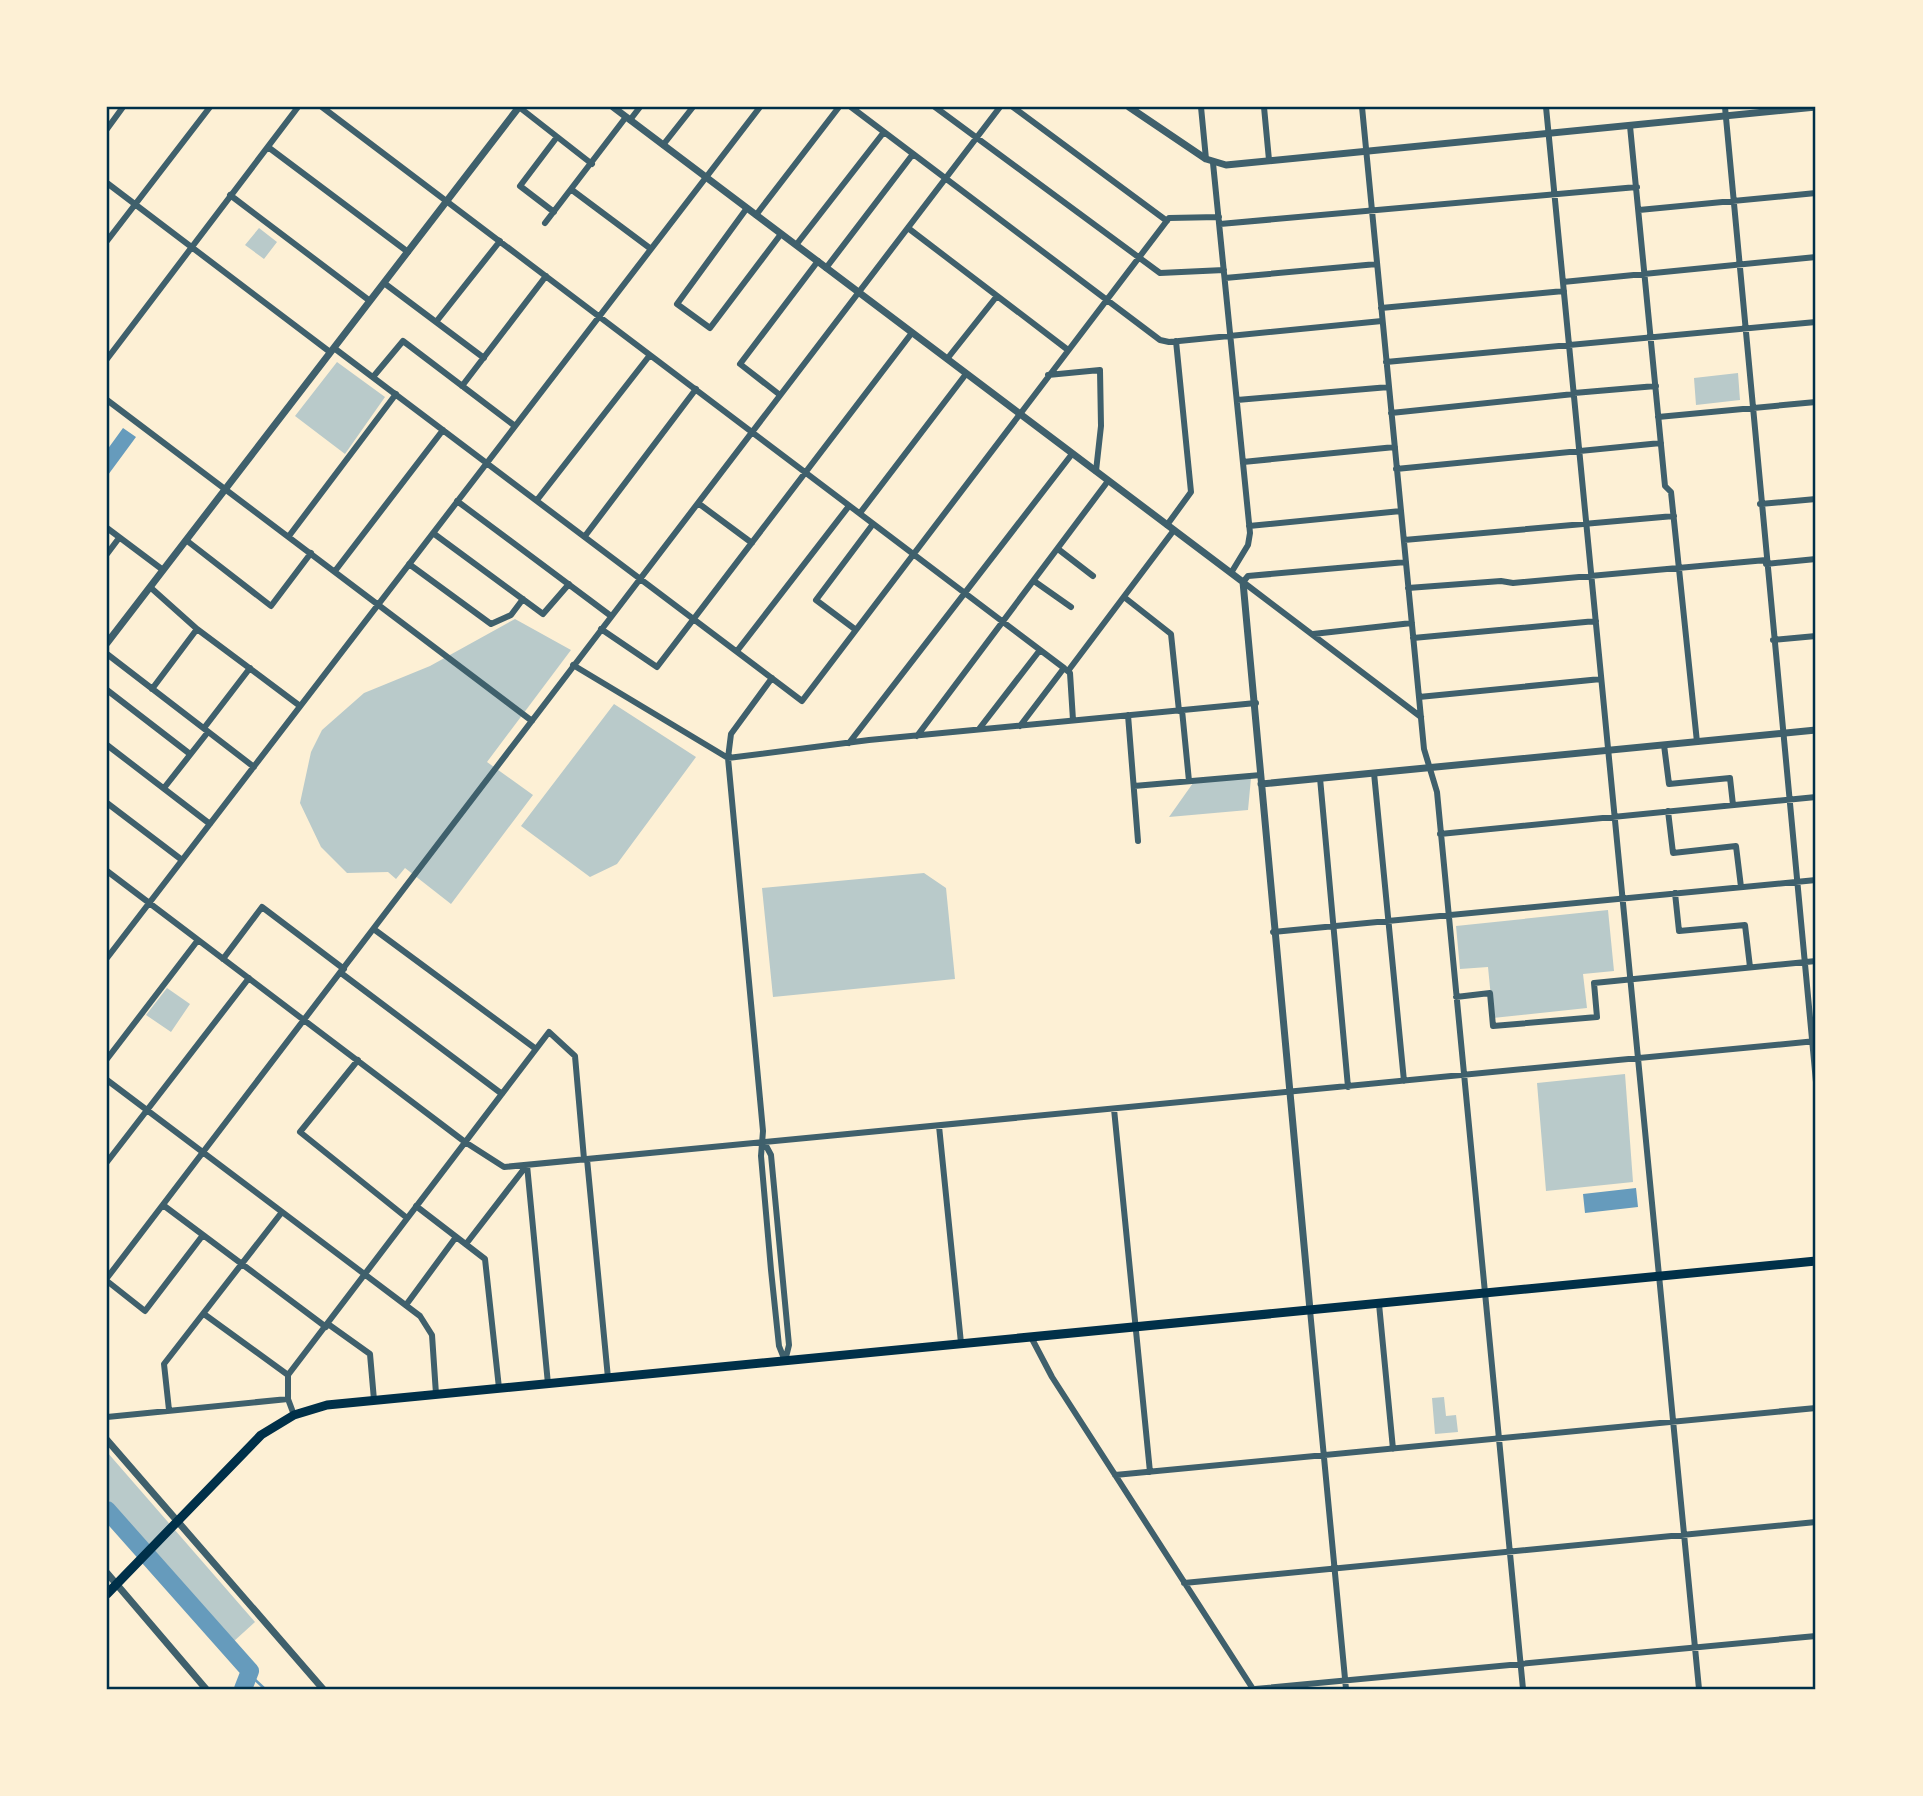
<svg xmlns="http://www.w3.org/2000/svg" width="1923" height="1796" viewBox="0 0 1923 1796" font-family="'Fira Sans Condensed',sans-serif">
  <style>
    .green { fill: #b9caca }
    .water { fill: #669bbc }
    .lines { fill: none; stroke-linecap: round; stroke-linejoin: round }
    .stream { stroke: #669bbc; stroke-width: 2.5 }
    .river { stroke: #669bbc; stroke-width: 18 }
    .minor { stroke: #3f606c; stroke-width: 6 }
    .tertiary { stroke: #3f606c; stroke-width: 7 }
    .primary { stroke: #003049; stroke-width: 9 }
    .neatline { fill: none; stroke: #003049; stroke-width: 2.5 }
  </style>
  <rect width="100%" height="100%" fill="#fdf0d5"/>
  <path class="green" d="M259,228L277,242L264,259L245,245Z
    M337,362L385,397L345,454L295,416Z
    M1738,373L1740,400L1696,405L1694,378Z
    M515,619L571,650L487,762L533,795L451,904L405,868L396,879L388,872L347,873L321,847L300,803L311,752L322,730L364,693L430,666Z
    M614,704L696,757L617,864L590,877L521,826Z
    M1251,778L1248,810L1169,817L1193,783Z
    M924,873L946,888L955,979L773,997L762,888Z
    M1608,910L1614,971L1583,974L1587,1008L1493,1018L1488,967L1460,969L1456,926Z
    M167,988L190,1004L171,1032L146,1015Z
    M1625,1074L1633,1182L1546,1191L1537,1083Z
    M1444,1397L1446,1416L1456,1415L1458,1432L1435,1434L1432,1398Z
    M107,1452L255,1622L233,1642L107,1498Z"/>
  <path class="water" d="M123,428L136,437L108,475L107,450Z
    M1636,1188L1638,1207L1585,1213L1583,1194Z"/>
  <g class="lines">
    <path class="stream" d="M251,1676L265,1689"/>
    <path class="river" d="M107,1510L250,1671L243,1689"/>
    <path class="minor" d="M322,107L1064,668L1070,673L1073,720
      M519,107L592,164
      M851,107L1160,340L1169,342L1382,321
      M935,107L1160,273L1224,270
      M1013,107L1167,221
      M1201,107L1206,159
      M1264,107L1269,160
      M1362,107L1424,749L1437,792L1523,1689
      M1546,107L1699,1689
      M1725,107L1816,1082
      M630,120L640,107
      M1630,126L1665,486L1671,492L1697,742
      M107,129L123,107
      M663,145L693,107
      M268,147L408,252
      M1213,163L1250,533L1248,545L1231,573
      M107,183L330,352
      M572,190L651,249
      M230,195L370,301
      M747,208L677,304L710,328L781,234
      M1639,210L1816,193
      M554,212L520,186L557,137
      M756,215L839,107
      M545,223L626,117
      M1220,224L1637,187
      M908,228L1068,350
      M107,241L210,107
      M796,245L884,132
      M826,268L913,154
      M1225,278L1377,264
      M1563,282L1816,257
      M384,283L484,358
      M1381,308L1564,291
      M436,322L500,241
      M334,348L802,701L1169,218L1219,217
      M107,359L298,107
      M947,359L997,296
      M1386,362L1816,322
      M1048,375L1100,370L1101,426L1096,471
      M373,377L403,341L515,426
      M462,386L546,276
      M1574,393L1656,386
      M780,395L740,364L818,261
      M107,400L532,721
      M1237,400L1389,387
      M1391,413L1574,394
      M1658,417L1816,402
      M1243,462L1395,447
      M1396,469L1661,443
      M537,500L650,355
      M457,501L611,616
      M698,503L752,543
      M1760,504L1816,499
      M860,513L966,374
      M1167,525L1191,492L1176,341
      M1249,526L1401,511
      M107,528L163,570
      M433,533L543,614L569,584
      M289,536L396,394
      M585,536L696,389
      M186,540L271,606L311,553
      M1404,540L1674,516
      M1058,549L1093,576
      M107,554L119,538
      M1406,562L1248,576L1243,582L1421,717
      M409,564L491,624L511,615L523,599
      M1766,564L1816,559
      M335,571L443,430
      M1034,581L1071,607
      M150,587L197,629L300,706
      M1408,588L1501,581L1513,583L1766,560
      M1124,597L1171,634L1179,711
      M601,629L657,667L911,334
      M856,630L816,600L873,524
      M1313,634L1412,623
      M1413,638L1596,621
      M1773,640L1816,636
      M737,651L849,506
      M107,654L254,767
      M573,665L728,758L763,1131L761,1156L771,1270L779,1346L785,1361
      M1068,671L1174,530
      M772,678L731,734L728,758L869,740L1256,703
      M152,689L197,629
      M107,690L190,754
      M1419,697L1601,679
      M1182,710L1189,781
      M1128,715L1138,841
      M1020,726L1064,668
      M204,728L250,668
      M979,729L1040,650
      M917,736L1108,481
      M849,743L1072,454
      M107,745L210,824
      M1664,745L1669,784L1730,778L1733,805
      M1374,773L1404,1081
      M1320,778L1348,1087
      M1134,786L1261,775
      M164,788L208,732
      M107,803L182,860
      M1668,811L1673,853L1736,846L1741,887
      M1440,834L1816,797
      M107,871L465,1142L504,1167L1816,1041
      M1675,893L1679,931L1745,925L1750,967
      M375,930L536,1049
      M1273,932L1816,880
      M107,958L760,107
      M223,959L262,907L344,969
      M341,973L502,1094
      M1456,997L1490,993L1493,1026L1597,1017L1594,983L1816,961
      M107,1059L198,940
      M358,1060L300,1132L407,1218
      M107,1080L420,1316L432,1335L436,1394
      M1114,1109L1150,1472
      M939,1126L961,1343
      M764,1142L771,1155L789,1345L785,1361
      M587,1159L608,1378
      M107,1162L249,978
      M527,1165L548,1384
      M163,1205L326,1327
      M416,1206L485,1259L499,1388
      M466,1244L527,1165
      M107,1278L1000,107
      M107,1281L145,1311L203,1235
      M1379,1304L1393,1449
      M406,1305L456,1237
      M1310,1310L1346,1689
      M204,1314L288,1375
      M328,1324L370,1354L374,1400
      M1031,1337L1052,1377L1253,1689
      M169,1410L164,1364L282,1212
      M294,1415L288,1399V1375L549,1032L575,1056L584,1159
      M107,1417L288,1399
      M1115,1475L1816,1408
      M1184,1583L1816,1522
      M1255,1689L1816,1636"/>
    <path class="tertiary" d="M613,107L1243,582L1310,1310
      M1129,107L1206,159L1226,165L1816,107
      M107,643L519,107
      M1261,784L1816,730
      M107,1440L323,1689
      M107,1573L206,1689"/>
    <path class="primary" d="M107,1594L261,1435L294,1415L327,1405L1816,1261"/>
  </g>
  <rect width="1923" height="1796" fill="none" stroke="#fdf0d5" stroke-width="217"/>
  <rect x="108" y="108" width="1706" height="1580" class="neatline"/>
</svg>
